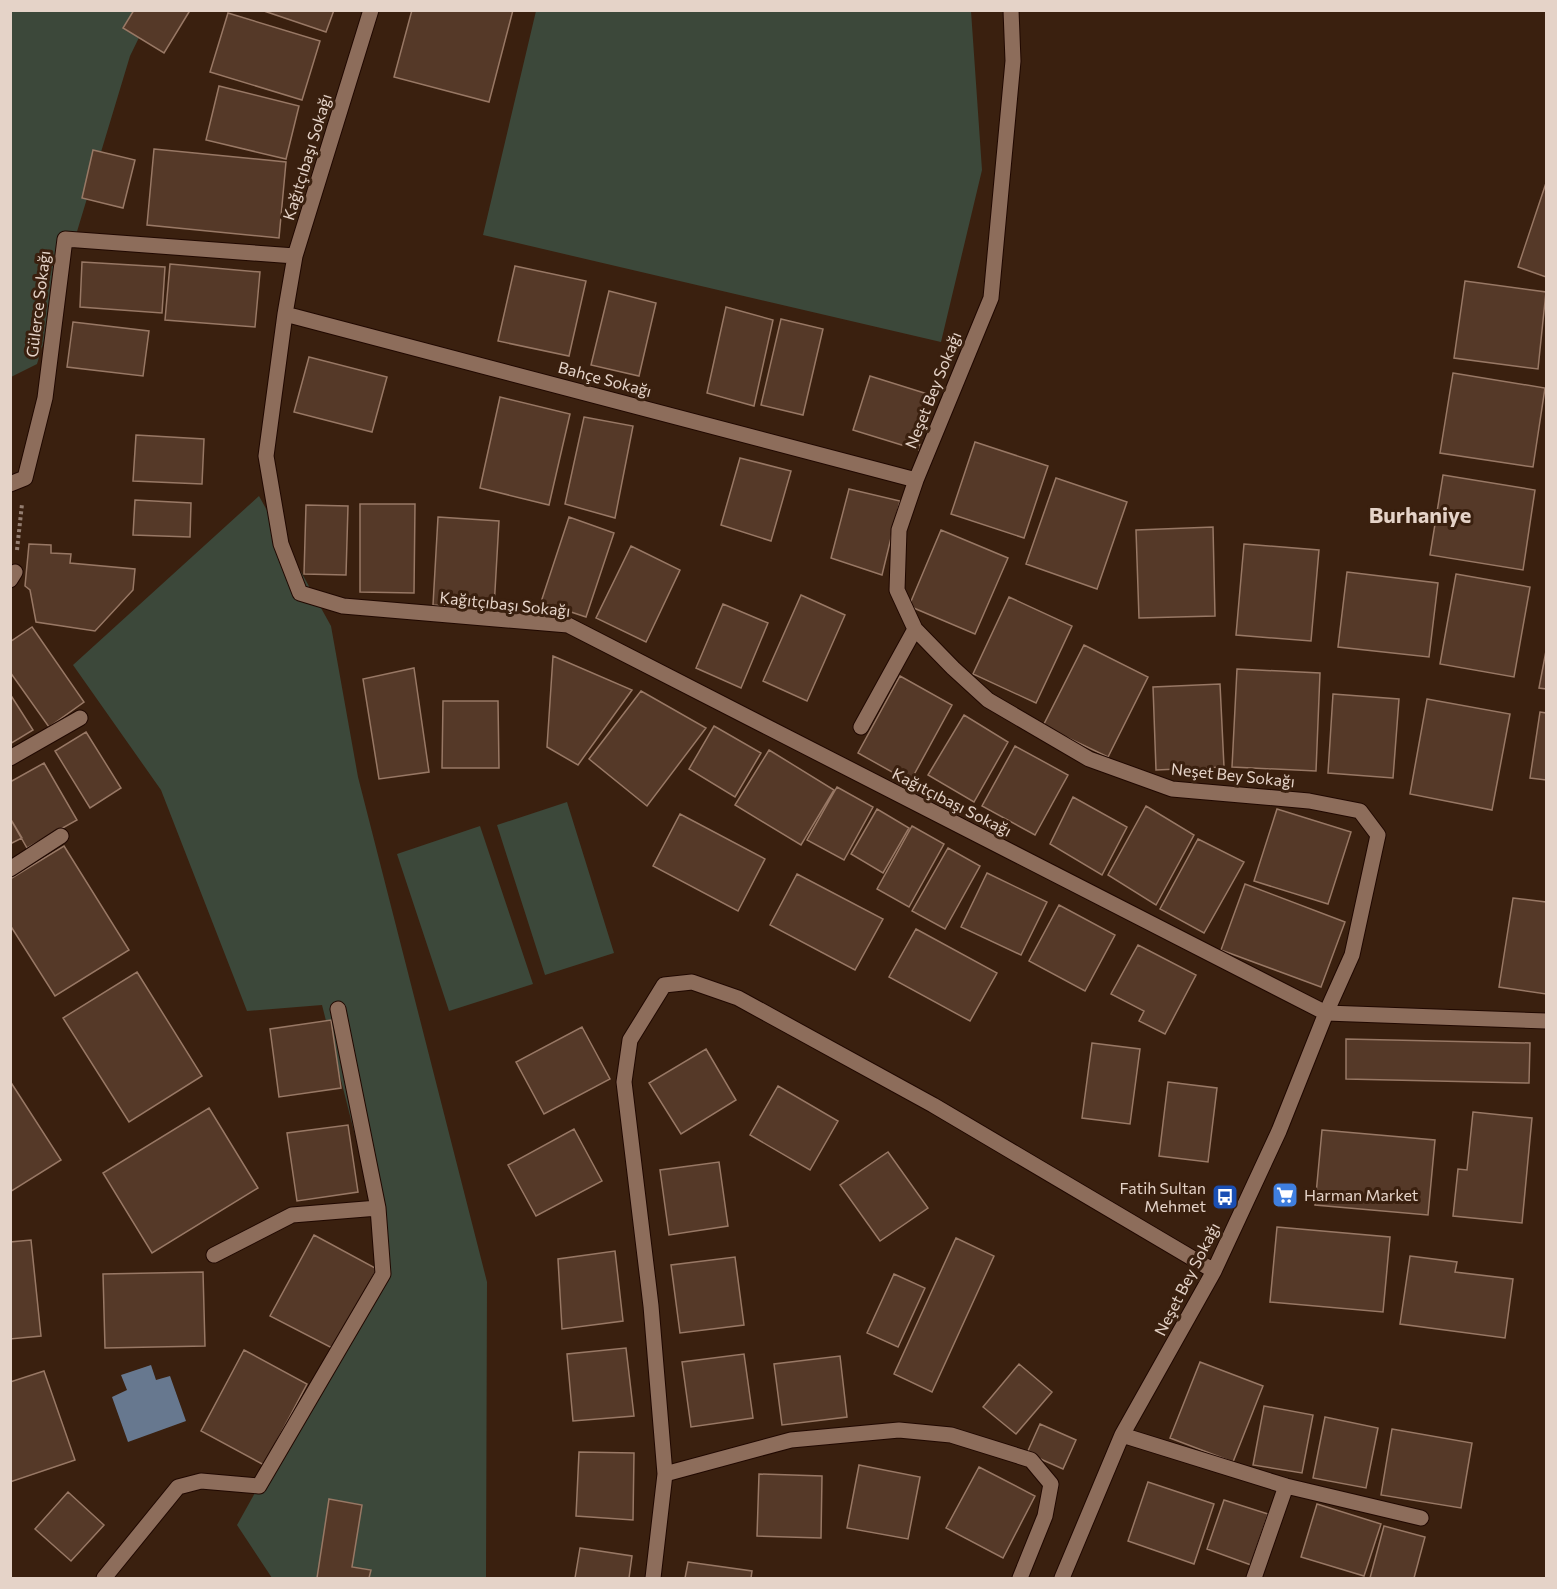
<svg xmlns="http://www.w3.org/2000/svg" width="1557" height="1589" viewBox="0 0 1557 1589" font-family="Commissioner,sans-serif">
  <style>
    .green { fill: #3c483a }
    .water { fill: #67788f }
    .building { fill: #553928; stroke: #987865; stroke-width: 1.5 }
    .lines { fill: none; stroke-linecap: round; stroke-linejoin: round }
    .minor-casing { stroke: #200800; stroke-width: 17 }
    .path { stroke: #947e71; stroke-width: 4; stroke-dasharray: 3 3; stroke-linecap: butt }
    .minor { stroke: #8d6d5b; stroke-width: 15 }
    .labels { text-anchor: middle; stroke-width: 6; stroke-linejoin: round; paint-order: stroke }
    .street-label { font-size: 16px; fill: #e5d3c8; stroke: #3a200f }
    .poi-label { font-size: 16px; fill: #e5d3c8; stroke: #3a200f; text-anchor: end }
    .district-label { font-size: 22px; font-weight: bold; fill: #e5d3c8; stroke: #3a200f }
  </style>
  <rect width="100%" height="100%" fill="#3a200f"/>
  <path class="green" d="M10,11H152L130,56L37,364L11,377Z
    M536,11H971L982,170L941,342L483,235Z
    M259,496L331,626L358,777L487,1282L486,1578H272L237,1525L386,1258L322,1005L247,1011L161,790L73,665Z
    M567,802L614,953L545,975L497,825Z
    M480,826L533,984L449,1011L397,854Z"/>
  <path class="water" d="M151,1365L156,1380L170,1376L186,1421L128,1442L112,1397L127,1390L121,1375Z"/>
  <path class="building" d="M134,10H187L189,12L164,53L123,28Z
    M261,10H334L326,32Z
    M412,10H513L489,102L394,77Z
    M228,13L320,41L302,100L210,72Z
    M219,86L299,106L286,159L206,140Z
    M154,149L286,162L279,238L147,225Z
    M93,150L135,160L123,208L82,198Z
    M1546,183V277L1518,267Z
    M82,262L165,267L162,313L80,307Z
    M170,264L260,272L255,327L165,320Z
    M515,266L586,281L569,356L498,341Z
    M1465,281L1546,292L1538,369L1454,358Z
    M609,291L656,303L639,376L591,365Z
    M726,307L773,320L754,406L707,393Z
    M781,319L823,329L803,415L761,405Z
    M73,322L149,331L143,376L67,367Z
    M309,357L387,377L372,432L294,412Z
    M1453,373L1545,388L1533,467L1440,453Z
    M870,376L934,396L918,450L853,430Z
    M500,397L570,414L549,505L480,488Z
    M584,417L633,426L615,518L565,504Z
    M136,435L204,439L202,484L133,481Z
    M975,442L1048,466L1024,538L951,514Z
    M740,458L791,471L771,541L721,525Z
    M1443,475L1535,490L1523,570L1430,555Z
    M1056,478L1127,502L1097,589L1026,564Z
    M849,489L900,501L882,575L831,558Z
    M135,500L191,503L190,537L133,535Z
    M360,504H415L414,593L360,592Z
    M306,505L348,506L346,575L304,574Z
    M438,517L499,521L494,608L433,605Z
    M569,517L614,533L586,617L541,602Z
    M1213,527L1215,616L1139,618L1136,530Z
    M941,530L1008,558L975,634L909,606Z
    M29,544L51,545V553L71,554L70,563L135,569L133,590L95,631L36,622L30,590L25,586Z
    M1244,544L1319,550L1311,641L1236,635Z
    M631,546L680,570L646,642L596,618Z
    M1347,572L1438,583L1429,657L1338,647Z
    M1456,574L1530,587L1514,677L1440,664Z
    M801,595L845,615L807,701L763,681Z
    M1009,597L1072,626L1036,703L973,674Z
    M723,604L768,623L741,688L696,668Z
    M32,627L84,702L49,727L10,672V642Z
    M1084,645L1148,677L1108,757L1043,726Z
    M1546,651V689L1539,688Z
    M553,656L632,690L578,765L547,747Z
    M414,668L429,772L379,779L363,679Z
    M1237,669L1320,673L1316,771L1232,767Z
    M900,676L952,705L910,782L858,753Z
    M1220,684L1224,767L1156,770L1153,687Z
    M641,691L706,728L647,806L589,759Z
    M10,694L33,730L10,744Z
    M1333,694L1399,699L1393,778L1328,773Z
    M1427,699L1510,714L1492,810L1410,794Z
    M443,701H498L499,768H442Z
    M1540,712L1546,713V780L1530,778Z
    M964,715L1008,742L974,802L928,775Z
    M714,726L761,753L735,797L689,769Z
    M86,732L121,788L90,808L55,751Z
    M1015,746L1068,775L1035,835L982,806Z
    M769,750L834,790L801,845L735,805Z
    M44,763L77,820L27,848L10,818V782Z
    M837,787L873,807L844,860L807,840Z
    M1073,797L1127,827L1102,875L1050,844Z
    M1146,806L1194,835L1156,905L1108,875Z
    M877,809L909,828L883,873L851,854Z
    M1277,809L1351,832L1328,904L1254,881Z
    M680,814L765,859L738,911L653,866Z
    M10,818L22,838L10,844Z
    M912,826L944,844L909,907L877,889Z
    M1198,839L1244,862L1204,933L1160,909Z
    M64,846L129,950L55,996L10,925V879Z
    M948,848L980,866L945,929L912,911Z
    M987,873L1047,902L1021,955L961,927Z
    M797,874L883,919L855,970L770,925Z
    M1245,884L1345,922L1321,987L1221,950Z
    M1513,898L1546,902V994L1499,987Z
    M1059,905L1115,935L1085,991L1029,961Z
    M916,929L997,973L970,1021L889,977Z
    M1138,945L1196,975L1165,1034L1139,1021L1144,1011L1111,994Z
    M137,972L202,1076L129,1122L63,1018Z
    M331,1020L341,1088L279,1097L270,1029Z
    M582,1027L610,1079L544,1114L516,1062Z
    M1346,1039L1530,1043L1529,1083L1346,1079Z
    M1092,1043L1140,1049L1130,1124L1082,1118Z
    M706,1049L736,1100L681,1134L649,1083Z
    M10,1081L61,1160L10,1192Z
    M1168,1082L1217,1088L1208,1162L1159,1156Z
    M778,1086L838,1121L810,1170L750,1135Z
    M209,1108L258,1188L152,1253L103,1173Z
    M1473,1112L1532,1118L1522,1223L1453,1216L1458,1169L1467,1170Z
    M348,1125L358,1192L297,1201L287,1133Z
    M574,1129L602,1181L536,1216L508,1165Z
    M1322,1130L1435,1140L1428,1215L1315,1205Z
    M888,1152L928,1208L880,1241L840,1185Z
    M719,1162L728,1226L669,1235L660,1170Z
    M1277,1227L1390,1237L1383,1312L1270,1302Z
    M314,1235L377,1269L334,1349L270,1316Z
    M956,1238L994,1256L932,1392L894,1374Z
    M31,1240L41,1336L10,1339V1242Z
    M615,1251L623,1321L562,1329L558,1259Z
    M1410,1256L1457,1262L1455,1272L1513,1279L1505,1338L1400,1324Z
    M735,1257L744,1325L680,1333L671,1265Z
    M203,1272L205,1346L105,1348L103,1274Z
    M894,1274L925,1288L898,1347L867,1333Z
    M626,1348L634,1416L573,1421L567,1354Z
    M244,1350L307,1384L264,1465L201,1431Z
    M744,1354L753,1418L691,1427L682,1362Z
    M840,1356L847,1417L782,1425L774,1364Z
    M1200,1362L1263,1386L1233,1462L1170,1438Z
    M1019,1364L1052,1392L1016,1434L983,1407Z
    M44,1371L75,1460L10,1482V1382Z
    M1264,1406L1313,1415L1302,1473L1253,1465Z
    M1325,1417L1378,1428L1366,1488L1313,1478Z
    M1040,1424L1076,1440L1063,1469L1027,1453Z
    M1392,1429L1472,1443L1461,1508L1381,1495Z
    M579,1452L634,1453L633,1520L576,1516Z
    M859,1465L920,1477L908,1539L847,1528Z
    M979,1467L1035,1496L1003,1558L946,1528Z
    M759,1474L822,1476L821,1538L757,1536Z
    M1148,1482L1214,1504L1194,1564L1128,1541Z
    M68,1492L104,1525L71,1561L35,1529Z
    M329,1499L362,1505L352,1567L371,1570L369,1578H317Z
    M1224,1500L1268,1514L1251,1565L1207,1549Z
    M1317,1504L1381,1524L1364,1576L1301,1557Z
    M1384,1526L1425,1537L1414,1578H1370Z
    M580,1548L632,1556L629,1578H575Z
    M688,1562L752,1571L751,1578H685Z"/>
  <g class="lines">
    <g class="minor-casing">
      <path id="minor" d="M371,10L295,256L285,314L266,456L281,544L300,593L343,606L568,625L1326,1013L1546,1021
        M1011,10L1013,61L991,298L916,480L899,530L897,590L915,629L953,668L988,700L1089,759L1172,789L1309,801L1360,811L1378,835L1352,955L1326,1013L1279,1131L1214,1271L1122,1435L1062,1578
        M285,314L916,480
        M10,484L25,478L45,398L65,239L295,256
        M10,580L15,572
        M861,727L915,629
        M10,758L80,718
        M10,869L61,836
        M214,1255L292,1215L378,1208
        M1122,1435L1286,1486L1421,1518
        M665,1474L791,1440L899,1430L951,1435L1031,1460L1051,1484L1045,1516L1020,1578
        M104,1578L178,1487L201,1481L259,1486L383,1274L378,1208L338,1009
        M653,1578L665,1474L651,1306L624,1082L630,1040L664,985L692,982L738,998L933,1105L1214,1271
        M1254,1578L1286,1486"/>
    </g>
    <path class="path" d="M17,550L22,504"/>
    <use href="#minor" class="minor"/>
  </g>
  <defs>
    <g id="supermarket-square" transform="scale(1.35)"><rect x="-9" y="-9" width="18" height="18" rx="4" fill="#3f7fe0" stroke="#3a200f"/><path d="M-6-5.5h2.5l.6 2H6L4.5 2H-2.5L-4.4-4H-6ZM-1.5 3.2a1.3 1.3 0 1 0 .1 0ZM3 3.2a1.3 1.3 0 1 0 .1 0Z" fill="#fff"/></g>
    <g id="bus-square" transform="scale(1.35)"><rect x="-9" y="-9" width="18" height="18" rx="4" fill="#1a4fb4" stroke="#3a200f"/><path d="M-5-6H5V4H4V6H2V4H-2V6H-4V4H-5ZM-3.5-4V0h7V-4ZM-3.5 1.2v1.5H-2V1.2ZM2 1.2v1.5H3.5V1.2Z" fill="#fff"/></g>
  </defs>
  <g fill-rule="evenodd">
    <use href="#supermarket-square" x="1285" y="1195"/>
    <use href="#bus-square" x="1225" y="1197"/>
  </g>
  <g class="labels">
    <g class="street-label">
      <text transform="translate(307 157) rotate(-73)" y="6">Kağıtçıbaşı Sokağı</text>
      <text transform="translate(38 304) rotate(-83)" y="6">Gülerce Sokağı</text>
      <text transform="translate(605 379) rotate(15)" y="6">Bahçe Sokağı</text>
      <text transform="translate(933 390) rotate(-68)" y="6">Neşet Bey Sokağı</text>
      <text transform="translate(505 604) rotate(6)" y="6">Kağıtçıbaşı Sokağı</text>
      <text transform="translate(1233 775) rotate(6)" y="6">Neşet Bey Sokağı</text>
      <text transform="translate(952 802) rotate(27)" y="6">Kağıtçıbaşı Sokağı</text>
      <text transform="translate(1187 1279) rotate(-63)" y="6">Neşet Bey Sokağı</text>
    </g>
    <g class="poi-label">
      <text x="1206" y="1194">Fatih Sultan<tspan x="1206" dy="18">Mehmet</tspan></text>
      <text x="1304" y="1201" text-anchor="start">Harman Market</text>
    </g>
    <g class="district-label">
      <text x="1420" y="523">Burhaniye</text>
    </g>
  </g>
  <rect width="1557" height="1589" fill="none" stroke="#e5d3c8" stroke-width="24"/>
</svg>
